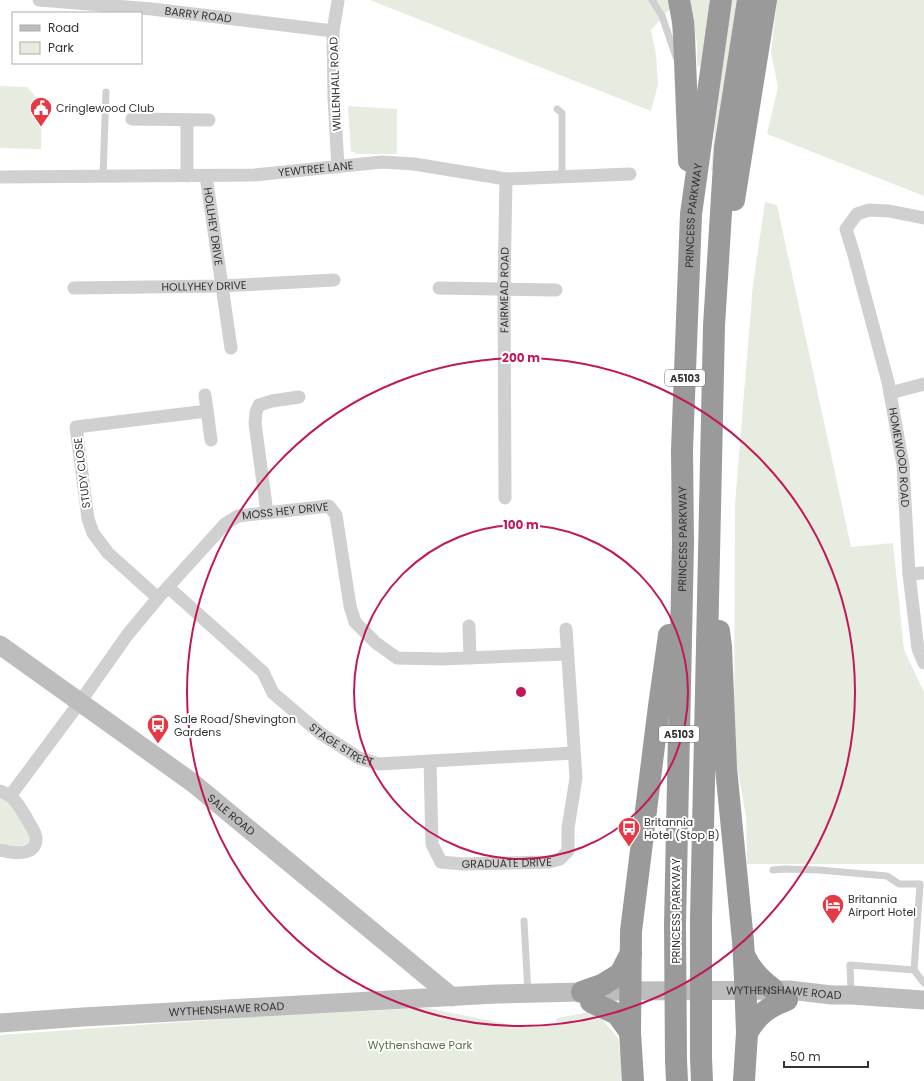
<svg xmlns="http://www.w3.org/2000/svg" width="924" height="1081" viewBox="0 0 924 1081" font-family="Poppins,sans-serif">
  <style>
    .green { fill: #e6ecdf }
    .lines { fill: none; stroke-linecap: round; stroke-linejoin: round }
    .lane { stroke: #d0d0d0; stroke-width: 7 }
    .street { stroke: #d0d0d0; stroke-width: 13 }
    .secondary { stroke: #bdbdbd; stroke-width: 19 }
    .highway { stroke: #9a9a9a; stroke-width: 22 }
    .highway-bridge { stroke: #9a9a9a; stroke-width: 22 }
    .ring { fill: none; stroke: #c2185b; stroke-width: 2 }
    .labels { text-anchor: middle; stroke-width: 4; stroke-linejoin: round; paint-order: stroke }
    .shield { fill: #fff; stroke: #707070; stroke-width: 1 }
    .shield-label { font-size: 10px; font-weight: bold; fill: #333 }
    .street-label { font-size: 11px; fill: #333; stroke: #fff }
    .poi-label { font-size: 11px; fill: #333; stroke: #fff; text-anchor: start }
    .park-label { font-size: 11px; fill: #56703f; stroke: #fff }
    .centre { fill: #c2185b; stroke: #fff; stroke-width: 2 }
    .ring-label { font-size: 12px; text-anchor: middle; font-weight: bold; fill: #c2185b; stroke: #fff; stroke-width: 4; stroke-linejoin: round; paint-order: stroke }
  </style>
  <rect width="100%" height="100%" fill="#fff"/>
  <path class="green" d="M370,0H668L670,9L651,30L656,55L658,84L651,111Z
    M688,0H711L702,64L699,67L697,65V42Z
    M731,0H741L716,170L711,171L715,126Z
    M777,0H924V196L767,134L778,87L771,52Z
    M0,86L27,87L42,104L41,149L0,148Z
    M348,106L397,109V154H356L351,151Z
    M765,202L777,205L851,547L893,543L904,650L924,692V864H747L746,817L734,748L735,504L753,284Z
    M0,797L17,810L30,837L28,843C20,848 9,846 0,843Z
    M428,1008L521,1027L556,1024L557,1018L595,1011L618,1038L624,1081H0V1035L267,1016Z"/>
  <g class="lines">
    <path class="lane" d="M652,0L662,16L676,57
      M557,109L562,113V177
      M103,176L106,92
      M773,870L784,869L819,870L887,876L899,884H920L914,970L850,965L851,994
      M524,921L528,993
      M914,970L924,983"/>
    <g class="street">
      <path id="s1" d="M39,0L152,9L333,31"/>
      <path d="M132,119L209,120"/>
      <path d="M338,167L334,98L333,31L338,1"/>
      <path d="M187,176V120"/>
      <path id="s2" d="M206,176L231,348"/>
      <path id="s3" d="M0,177L254,175L382,162L414,164L506,179L630,174"/>
      <path id="s4" d="M924,218L889,211L869,210L857,214L846,229L854,255L888,382L903,465L909,574L918,649L924,663"/>
      <path id="s5" d="M74,288L221,286L334,280"/>
      <path d="M439,288L556,290"/>
      <path d="M890,393L924,384"/>
      <path d="M205,395L211,440"/>
      <path id="s6" d="M505,498L504,289L506,179"/>
      <path d="M267,513L255,423L256,412L259,405L272,401L299,397"/>
      <path d="M909,574L924,573"/>
      <path id="s7" d="M168,587L263,672L273,693L320,733L359,758L379,764L574,753"/>
      <path d="M158,598L108,553L93,533L88,519L76,427L207,411"/>
      <path d="M469,626L470,658"/>
      <path id="s8" d="M430,761L432,844L441,862L463,864L549,862L560,859L568,851V828L576,778L566,629"/>
      <path d="M0,791C4,793 8,794 11,797C18,802 21,810 26,817C29,824 36,831 36,839C36,857 11,853 0,850"/>
      <path id="s9" d="M10,796L80,702L128,634L158,598L225,524L238,516L329,506L336,515L350,606L355,622L376,643L397,658L442,659L567,654"/>
    </g>
    <g class="secondary">
      <path id="s10" d="M0,645L193,783L452,997"/>
      <path id="s11" d="M0,1023L83,1017L496,994L624,991L789,990L832,995H851L924,1000"/>
    </g>
    <g class="highway">
      <path d="M679,0L683,22L684,36L689,161"/>
      <path d="M734,200L766,0"/>
      <path d="M719,631L721,647L726,768L743,941L745,978L747,1033L744,1081"/>
      <path d="M701,919L714,326L725,148L748,0"/>
      <path id="s12" d="M675,925L683,543L682,450L691,214L721,0"/>
      <path d="M744,955C751,970 760,979 773,989"/>
      <path d="M582,992L602,985L620,974L631,953"/>
      <path d="M591,1002L617,1014L630,1032"/>
      <path d="M747,1033C757,1015 768,1007 787,1000"/>
      <path d="M701,1058L702,1081"/>
      <path d="M676,1060L677,1081"/>
      <path d="M633,1081L630,1032L631,931L659,706L669,635"/>
    </g>
    <path class="highway-bridge" d="M701,919V1058
      M675,925L676,1060"/>
  </g>
  <g class="ring">
    <circle cx="521" cy="692" r="167"/>
    <circle cx="521" cy="692" r="334"/>
  </g>
  <defs>
    <g id="civic-pin" transform="scale(1.15)"><path d="M0 17L-7.5 6A9.5 9.5 0 1 1 7.5 6Z" fill="#e63946" stroke="#fff"/><path d="M-.6-6.5H3V-4.5H.6V-3L4-1V1h2V6H-6V1h2V-1L-.6-3ZM-1.2 2.5V6h2.4V2.5Z" fill="#fff"/></g>
    <g id="bus-pin" transform="scale(1.15)"><path d="M0 17L-7.5 6A9.5 9.5 0 1 1 7.5 6Z" fill="#e63946" stroke="#fff"/><path d="M-5-6H5V4H4V6H2V4H-2V6H-4V4H-5ZM-3.5-4V0h7V-4ZM-3.5 1.2v1.5H-2V1.2ZM2 1.2v1.5H3.5V1.2Z" fill="#fff"/></g>
    <g id="hotel-pin" transform="scale(1.15)"><path d="M0 17L-7.5 6A9.5 9.5 0 1 1 7.5 6Z" fill="#e63946" stroke="#fff"/><path d="M-6-4.5h1.5V1H6V5H4.5V3h-9V5H-6ZM-4 0a1.8 1.8 0 1 1 3.6 0ZM.5 0V-2.5h3Q6-2.5 6 0Z" fill="#fff"/></g>
  </defs>
  <g fill-rule="evenodd">
    <use href="#civic-pin" x="41" y="108"/>
    <use href="#bus-pin" x="158" y="725"/>
    <use href="#bus-pin" x="629" y="828"/>
    <use href="#hotel-pin" x="833" y="905"/>
  </g>
  <g class="labels">
    <g class="shield">
      <rect x="665" y="370" width="40" height="16" rx="3"/>
      <rect x="659" y="726" width="40" height="16" rx="3"/>
    </g>
    <g class="shield-label">
      <text x="685" y="382">A5103</text>
      <text x="679" y="738">A5103</text>
    </g>
    <g class="street-label">
      <text dy="4" stroke="none"><textPath href="#s1" startOffset="160">BARRY ROAD</textPath></text>
      <text transform="translate(335 84) rotate(-92)" y="4">WILLENHALL ROAD</text>
      <text dy="4" stroke="none"><textPath href="#s3" startOffset="316">YEWTREE LANE</textPath></text>
      <text dy="4" stroke="none"><textPath href="#s12" startOffset="710">PRINCESS PARKWAY</textPath></text>
      <text dy="4" stroke="none"><textPath href="#s2" startOffset="51">HOLLHEY DRIVE</textPath></text>
      <text dy="4" stroke="none"><textPath href="#s5" startOffset="130">HOLLYHEY DRIVE</textPath></text>
      <text dy="4" stroke="none"><textPath href="#s6" startOffset="208">FAIRMEAD ROAD</textPath></text>
      <text dy="4" stroke="none"><textPath href="#s4" startOffset="322">HOMEWOOD ROAD</textPath></text>
      <text transform="translate(82 473) rotate(-97)" y="4">STUDY CLOSE</text>
      <text dy="4" stroke="none"><textPath href="#s9" startOffset="410">MOSS HEY DRIVE</textPath></text>
      <text dy="4" stroke="none"><textPath href="#s12" startOffset="386">PRINCESS PARKWAY</textPath></text>
      <text dy="4" stroke="none"><textPath href="#s7" startOffset="237">STAGE STREET</textPath></text>
      <text dy="4" stroke="none"><textPath href="#s10" startOffset="287">SALE ROAD</textPath></text>
      <text dy="4" stroke="none"><textPath href="#s8" startOffset="169">GRADUATE DRIVE</textPath></text>
      <text transform="translate(676 911) rotate(-90)" y="4">PRINCESS PARKWAY</text>
      <text dy="4" stroke="none"><textPath href="#s11" startOffset="785">WYTHENSHAWE ROAD</textPath></text>
      <text dy="4" stroke="none"><textPath href="#s11" startOffset="227">WYTHENSHAWE ROAD</textPath></text>
    </g>
    <g class="poi-label">
      <text x="56" y="112">Cringlewood Club</text>
      <text x="174" y="723">Sale Road/Shevington<tspan x="174" dy="13">Gardens</tspan></text>
      <text x="644" y="826">Britannia<tspan x="644" dy="13">Hotel (Stop B)</tspan></text>
      <text x="848" y="903">Britannia<tspan x="848" dy="13">Airport Hotel</tspan></text>
    </g>
    <g class="park-label">
      <text x="420" y="1049">Wythenshawe Park</text>
    </g>
  </g>
  <circle cx="521" cy="692" r="6" class="centre"/>
  <g class="ring-label">
    <text x="521" y="362">200 m</text>
    <text x="521" y="529">100 m</text>
  </g>
  <rect x="12" y="12" width="130" height="52" fill="#ffffff" stroke="#adadad"/>
  <rect x="20" y="25" width="20" height="6" fill="#bdbdbd" stroke="#adadad"/>
  <text x="48" y="32" font-size="12" fill="#333333">Road</text>
  <rect x="20" y="42" width="20" height="12" fill="#e6ecdf" stroke="#adadad"/>
  <text x="48" y="52" font-size="12" fill="#333333">Park</text>
  <path d="M784 1061v6h84v-6" fill="none" stroke="#333333" stroke-width="2"/>
  <text x="790" y="1061" font-size="12" fill="#333333" stroke="#ffffff" stroke-width="3" paint-order="stroke">50 m</text>
</svg>
